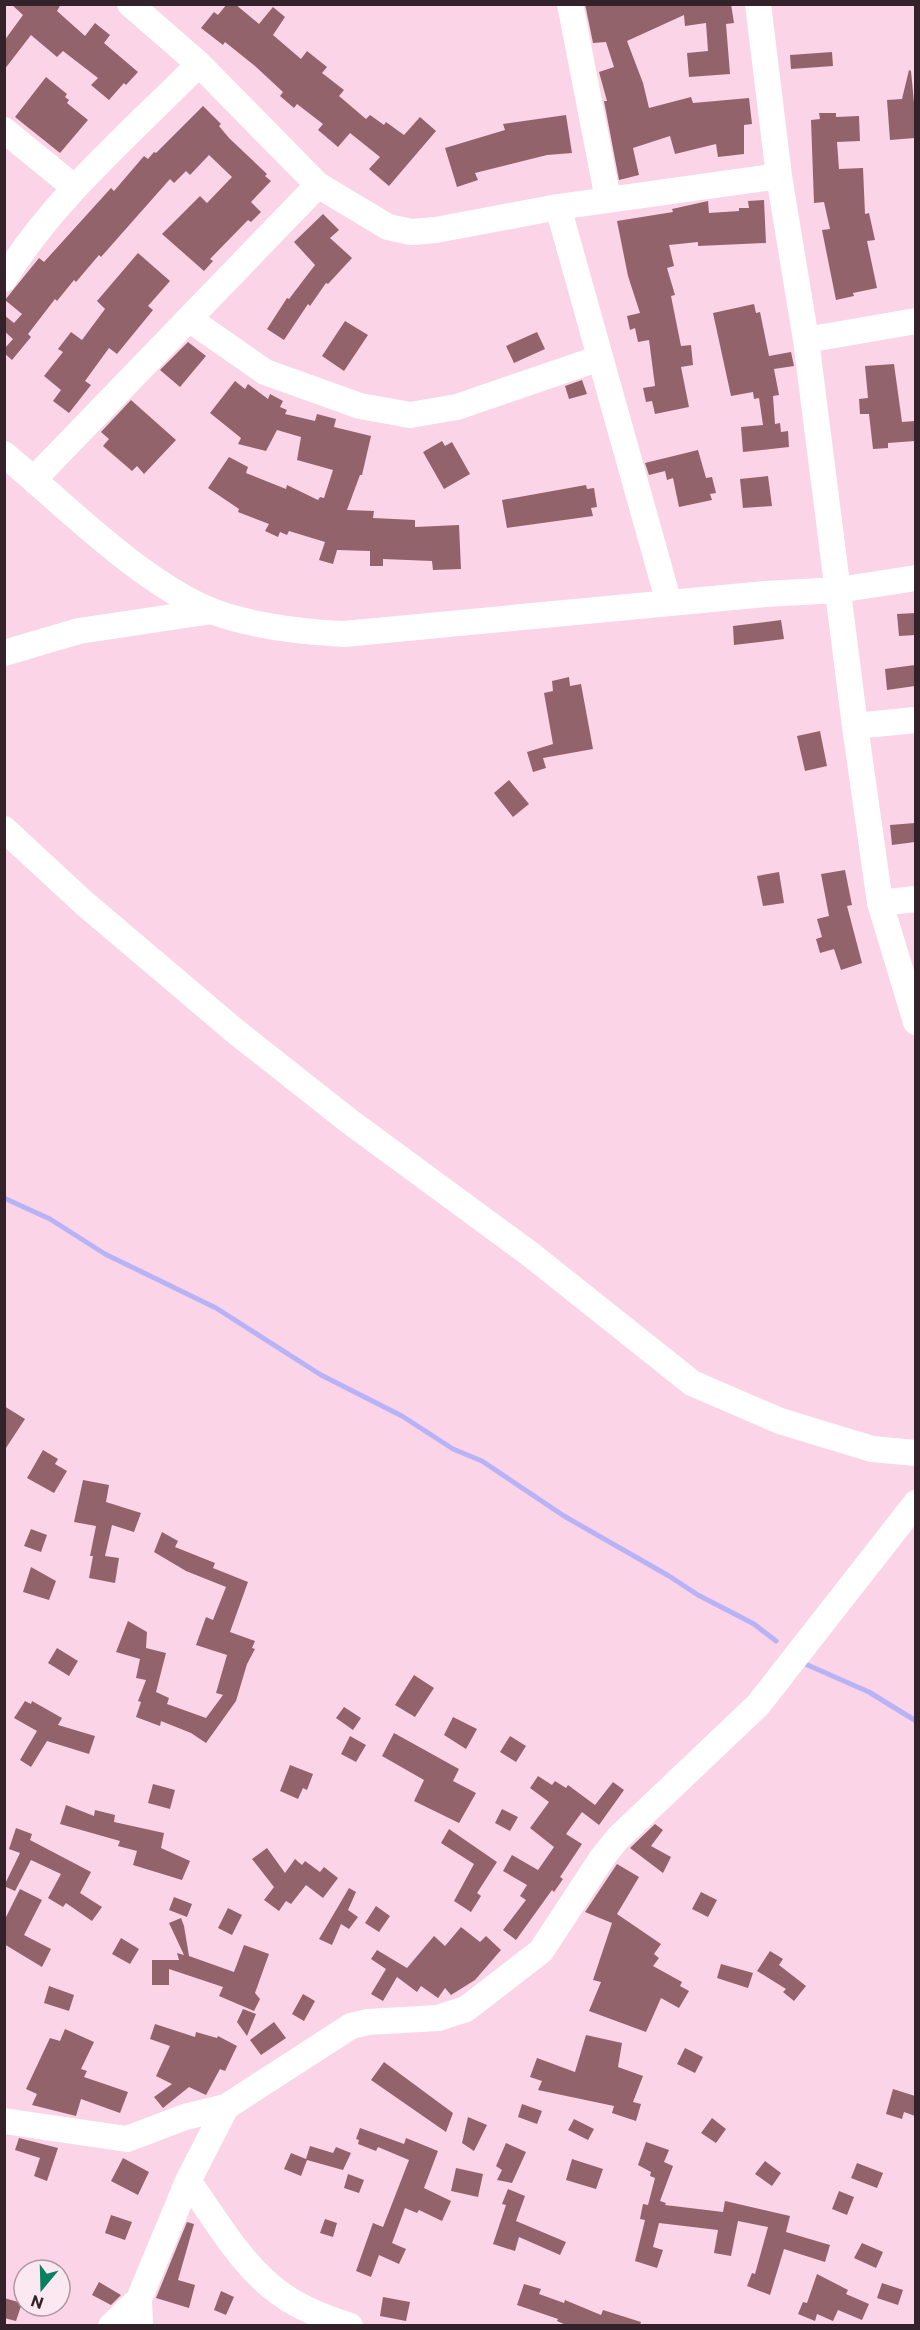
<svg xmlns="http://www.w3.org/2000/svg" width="920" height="2330" viewBox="0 0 920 2330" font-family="Commissioner,sans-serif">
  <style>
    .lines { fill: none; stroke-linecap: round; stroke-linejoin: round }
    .stream { stroke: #b7b3f6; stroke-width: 5 }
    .building { fill: #93636c }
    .minor { stroke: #fff; stroke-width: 26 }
  </style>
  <rect width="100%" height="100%" fill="#fbd4e7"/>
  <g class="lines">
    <path class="stream" d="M4,1198L50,1219L105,1254L216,1308L321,1375L402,1416L453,1449L482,1461L564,1516L669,1576L698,1595L754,1624L776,1641
      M803,1663L869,1692L916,1721"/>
  </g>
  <path class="building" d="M11,4H61L57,11L85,36L95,23L110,35L104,43L138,72L126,85L124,83L109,100L91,85L98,78L63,51L57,57L31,35L4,70V41L23,15Z
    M227,4H235L259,24L273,7L285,17L273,35L301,59L307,51L327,67L322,73L344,90L339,96L366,119L370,115L384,125L386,122L404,135L420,117L436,131L389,186L369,169L380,157L350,133L338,147L318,130L323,124L297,104L294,108L280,96L283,92L255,66L225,42L223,45L201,28L214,12L218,15Z
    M585,4H731L734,23L726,24L730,74L689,77L687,53L708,51L706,23L685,26L684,15L627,41L643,83L649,108L691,97L693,103L749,98L752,124L744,125V154L718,157L716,144L675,154L670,136L633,148L639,175L619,180L604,101H607L599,72L614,67L606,42L593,43Z
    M832,52L833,66L791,69L790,55Z
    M909,70L911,71L915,113V138L890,140L887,100L902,99Z
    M46,77L67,94L65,97L69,100L67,103L88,120L60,153L15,117Z
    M203,106L221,124L219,126L229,138L267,174L265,176L271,181L251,202L261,212L251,222L248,220L210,259L213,261L204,271L162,234L200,196L207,203L232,177L209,155L190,175L186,171L174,183L170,179L101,257L99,255L76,282L74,280L57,301L55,299L28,334L31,337L12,360L4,353V349L13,339L4,331V315L14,323L22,314L5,300L39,258L44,262L111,188L114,191L144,156L148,159L154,152L156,153Z
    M819,113H836V117L859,116L860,141L837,142L839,169L863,168L865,214L869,213L875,240L867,241L877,288L853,293L854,296L836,300L822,230L830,229L824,202L814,203L811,120L820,119Z
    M566,115L572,153L547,155L475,173L478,180L457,187L445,148L505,130L503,124Z
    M764,200L766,243L698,246V242L669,245L674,266L667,268L675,295L671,296L681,346L691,345L693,365L681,367L689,407L655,414L652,401L646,402L643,388L655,386L649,340L638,342L635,328L630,330L627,316L640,313L628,276L617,221L673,212L672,209L708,201L709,213L739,211V208H749L748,201Z
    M323,214L339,230L330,238L352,258L328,284L326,283L310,306L308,304L284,340L267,329L287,298L289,299L315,265L294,242Z
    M138,253L170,281L148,306L153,310L117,354L109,348L85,381L91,385L69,413L53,401L61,390L44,376L63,352L58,349L71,332L82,340L105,309L97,301Z
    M754,304L756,313L760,312L769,356L791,352L794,366L774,369L779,395L773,396L775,424L780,423L781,432L788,431L789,447L743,452L741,427L763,425L759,398L754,399L753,392L731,396L713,313Z
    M345,321L368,335L344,371L322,356Z
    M537,332L545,349L514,363L506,346Z
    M188,342L206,356L180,387L160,370Z
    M894,364L902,422L915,421V441L888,443V448L873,449L869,414H860L859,399L868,398L865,366Z
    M582,380L587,394L569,399L565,386Z
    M235,381L245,389L248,384L268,399L270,394L283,401L280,407L287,410L285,414L315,421L317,414L336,419L334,427L371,436L362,475H360L347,510L374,511L373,518L415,520V527L459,525L461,569L433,570L432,561L383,559V566H370V551L337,550L333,564L319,560L325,542L289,531L287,535L280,532L278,537L265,531L269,524L238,512L239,509L208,488L229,457L248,467L246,473L286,489L287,485L318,500L320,497L324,498L333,470L297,460L301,437L277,430L266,451L238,444L241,438L210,413Z
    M131,400L176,440L144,474L137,466L132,471L103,446L109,439L101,432Z
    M442,441L445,446L452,442L470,474L444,489L423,452Z
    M698,450L706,478L712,477L716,493L710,494L712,500L679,507L673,478L667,480L665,471L649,475L645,463Z
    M768,476L772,506L743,508L740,479Z
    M586,485L587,489L594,488L597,507L591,508L593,516L507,528L502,500Z
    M915,613V635L899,636L897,614Z
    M781,620L784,639L734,645L733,626Z
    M915,665V686L887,690L885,669Z
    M569,677L570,686L581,684L593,749L543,758L546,768L533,772L527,752L553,744L544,693L553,691L552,681Z
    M820,731L827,766L805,771L797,736Z
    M509,780L529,804L513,817L494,793Z
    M915,823V842L892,845L890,825Z
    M845,870L852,905L847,906L862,963L841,970L834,949L820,953L816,939L822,937L817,919L829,916L821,874Z
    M779,872L784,903L763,906L757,876Z
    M4,1406L25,1419L4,1451Z
    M43,1450L58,1459L55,1464L67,1471L54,1493L27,1478Z
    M83,1480L109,1485L106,1502L141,1513L134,1532L112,1525L105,1556L119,1558L115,1583L89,1578L93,1556H90L96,1526L74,1522Z
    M31,1529L47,1535L41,1552L24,1546Z
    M162,1532L178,1541L175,1547L215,1563L213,1568L248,1582L230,1632L255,1641L252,1648L255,1649L247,1664L236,1701L206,1743L191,1733L161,1721L160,1726L136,1717L141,1702L138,1701L146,1680L136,1678L140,1659L116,1652L128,1621L147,1632L146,1648L166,1653L156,1692L169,1698L167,1704L206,1718L223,1695L216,1693L227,1655L196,1645L206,1617L213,1620L226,1587L186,1571L154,1552Z
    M31,1567L56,1581L49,1600L23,1592Z
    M57,1648L78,1661L69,1676L48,1663Z
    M414,1675L434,1688L415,1717L395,1705Z
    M25,1701L31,1704L32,1701L62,1718L58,1725L95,1736L89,1754L47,1741L31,1767L20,1760L37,1731L14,1718Z
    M344,1707L361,1718L353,1730L336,1718Z
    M453,1717L477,1729L466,1749L444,1735Z
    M394,1733L459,1769L453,1781L476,1793L459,1823L414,1801L424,1780L382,1756Z
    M350,1736L366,1745L356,1762L341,1754Z
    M510,1736L526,1746L516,1762L500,1752Z
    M290,1765L313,1774L307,1790L303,1788L298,1799L280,1791Z
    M538,1776L552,1785L555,1781L566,1788L568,1785L595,1805L613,1782L624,1790L599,1825L582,1812L566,1834L582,1844L560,1877L563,1879L554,1892L552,1890L516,1940L503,1930L526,1900L520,1896L527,1885L503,1871L512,1855L538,1870L554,1847L530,1828L549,1802L530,1788Z
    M153,1784L175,1790L170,1809L148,1803Z
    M66,1805L94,1816L95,1810L115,1815L114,1822L164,1833L161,1848L190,1861L182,1880L133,1865L137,1851L118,1846L120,1841L60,1824Z
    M502,1809L518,1817L510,1831L495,1823Z
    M655,1824L663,1830L651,1846L671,1857L663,1873L630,1848Z
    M16,1828L32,1834L30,1840L91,1872L80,1893L102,1907L92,1921L66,1903L63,1907L48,1898L61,1874L31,1860L15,1891L4,1886L20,1853L9,1849Z
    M449,1829L497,1862L477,1893L481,1896L471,1912L454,1901L474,1864L441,1843Z
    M267,1848L285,1873L295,1859L302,1865L305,1861L320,1872L324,1867L338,1878L323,1898L306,1885L291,1904L286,1901L279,1911L264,1900L274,1887L252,1859Z
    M617,1864L639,1877L617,1914L661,1944L654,1954L659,1958L653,1966L682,1982L680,1986L689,1991L679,2008L661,1998L646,2032L589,2011L601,1982L593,1980L612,1923L585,1912Z
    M349,1888L356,1892L348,1910L358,1917L349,1929L341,1924L332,1945L319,1939Z
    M20,1889L42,1900L24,1935L51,1949L42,1967L4,1944V1921Z
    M701,1892L717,1900L708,1917L692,1909Z
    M174,1897L192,1904L187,1917L169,1910Z
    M376,1906L390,1916L379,1932L365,1923Z
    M228,1908L242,1915L232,1935L218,1928Z
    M181,1918L184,1926L189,1956L234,1972L244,1945L269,1954L255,1993L260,1999L254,2011L219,1996L223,1987L169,1969V1985H152V1960H179L177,1953L184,1955L169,1923Z
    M461,1927L480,1942L486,1936L501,1950L475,1980L451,1995L445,1988L438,1998L421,1986L417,1992L397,1977L383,2001L371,1994L386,1969L371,1959L377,1950L407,1968L434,1936L445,1946Z
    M121,1938L139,1949L130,1964L112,1954Z
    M770,1951L783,1959L779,1965L806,1986L794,2001L783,1992L786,1989L757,1971Z
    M721,1964L753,1973L748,1988L717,1978Z
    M49,1986L74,1995L69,2011L44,2003Z
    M303,1994L315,2001L304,2021L292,2014Z
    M243,2009L256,2014L247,2036L237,2022Z
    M274,2022L286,2038L261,2055L250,2040Z
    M155,2024L195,2037L196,2032L217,2038L218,2036L237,2046L225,2071L220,2069L206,2095L189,2087L163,2108L154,2097L172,2084L156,2076L170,2046L150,2039Z
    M65,2029L94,2042L81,2069L87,2071L84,2077L128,2092L120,2113L81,2099L76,2116L32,2105L37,2094L26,2089L50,2038L60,2041Z
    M586,2035L622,2043L618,2067L643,2076L633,2102L641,2104L636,2121L612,2113L614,2106L538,2090L542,2081L530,2077L537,2058L575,2072Z
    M685,2048L703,2057L695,2073L677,2064Z
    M384,2062L453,2113L446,2132L371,2080Z
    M893,2089L915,2096V2116L904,2112L902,2119L886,2114Z
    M522,2104L542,2111L537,2124L518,2117Z
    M468,2117L487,2125L474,2151L462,2143Z
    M712,2118L726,2129L716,2143L701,2133Z
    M574,2119L594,2129L588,2140L568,2130Z
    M360,2128L404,2144L406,2138L438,2151L424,2188L451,2201L442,2221L419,2210L417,2213L405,2208L392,2243L406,2249L399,2264L379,2255L371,2277L356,2271L373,2223L383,2227L409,2160L378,2147L376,2151L358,2144L359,2140L356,2139Z
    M19,2138L58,2148L47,2181L34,2176L40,2158L15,2150Z
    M646,2142L669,2150L664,2162L673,2166L660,2201L666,2203L665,2205L723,2212L725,2201L790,2216L786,2232L830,2245L825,2262L784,2249L770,2295L747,2286L752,2273L755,2274L768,2227L738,2221L731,2256L714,2253L718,2230L659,2223L653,2247L663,2250L657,2268L635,2261L645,2220L640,2219L643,2204L648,2205L655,2178L650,2176L651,2172L638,2165Z
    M506,2143L526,2152L512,2183L497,2180L502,2170L496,2166Z
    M310,2146L333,2153L336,2147L351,2153L343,2170L307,2160L301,2176L284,2169L291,2153L306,2159Z
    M123,2158L149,2172L138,2195L111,2181Z
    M572,2159L603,2169L596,2189L566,2180Z
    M765,2161L781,2173L772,2186L755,2174Z
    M857,2163L883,2173L877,2188L851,2178Z
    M456,2168L483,2174L478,2197L451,2191Z
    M348,2174L364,2180L359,2193L344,2188Z
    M508,2189L525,2196L516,2221L566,2242L560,2255L519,2237L515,2251L493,2244L506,2205L502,2204Z
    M839,2191L854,2197L847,2215L832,2209Z
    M111,2215L132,2222L125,2240L105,2233Z
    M325,2219L337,2223L333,2237L320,2233Z
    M187,2222L194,2224L178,2280L195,2285L189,2308L156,2298Z
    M862,2243L883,2252L876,2268L854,2258Z
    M817,2274L848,2290L846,2294L869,2304L862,2320L838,2310L833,2321L817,2314L815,2321L798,2314L803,2302L807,2303Z
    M99,2282L121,2295L111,2305L92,2295Z
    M882,2283L903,2290L898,2305L877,2298Z
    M524,2284L541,2289L539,2294L564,2303L565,2300L601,2315L603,2310L641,2322L640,2325H566L557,2321L558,2319L517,2305Z
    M221,2291L234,2297L226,2315L214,2310Z
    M383,2297L410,2302L406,2321L380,2316Z
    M4,2298L22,2303L16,2321L4,2318Z"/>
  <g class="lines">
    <path class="minor" d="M130,4L199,64L318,185L388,227L411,232L436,230L558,207L669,603
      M570,4L608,199
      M758,4L779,176L806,340L855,726L880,903L916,1022
      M4,130L75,188
      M558,207L779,176
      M4,279C55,197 132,132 199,64
      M189,319L265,372L360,406L410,415L457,407L600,358
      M806,340L916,321
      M4,454C65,505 152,594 226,616C265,628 305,632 344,634L765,594L838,590L916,578
      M34,479L318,185
      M4,653L79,631L212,611
      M855,726L916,720
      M4,829L84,903L235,1031L349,1121L530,1254L692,1383L780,1421L872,1449L916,1453
      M880,903L916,899
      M4,2121L127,2139L185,2117L226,2107
      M188,2181C215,2218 241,2265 278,2292C299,2308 325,2318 350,2326
      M111,2326L139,2299
      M140,2326L139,2299L188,2181L226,2107L351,2026L368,2022L438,2018L466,2009L541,1951L602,1858L618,1838L758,1705L916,1503"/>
  </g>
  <rect width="920" height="2330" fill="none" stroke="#34222b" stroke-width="12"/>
  <g transform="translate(42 2288) rotate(199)"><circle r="28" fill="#fce8f1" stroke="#ac99a2" stroke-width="1.5"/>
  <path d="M0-4.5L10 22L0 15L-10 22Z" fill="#098161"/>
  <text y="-9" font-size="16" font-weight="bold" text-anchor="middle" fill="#34222b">N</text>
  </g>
</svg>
